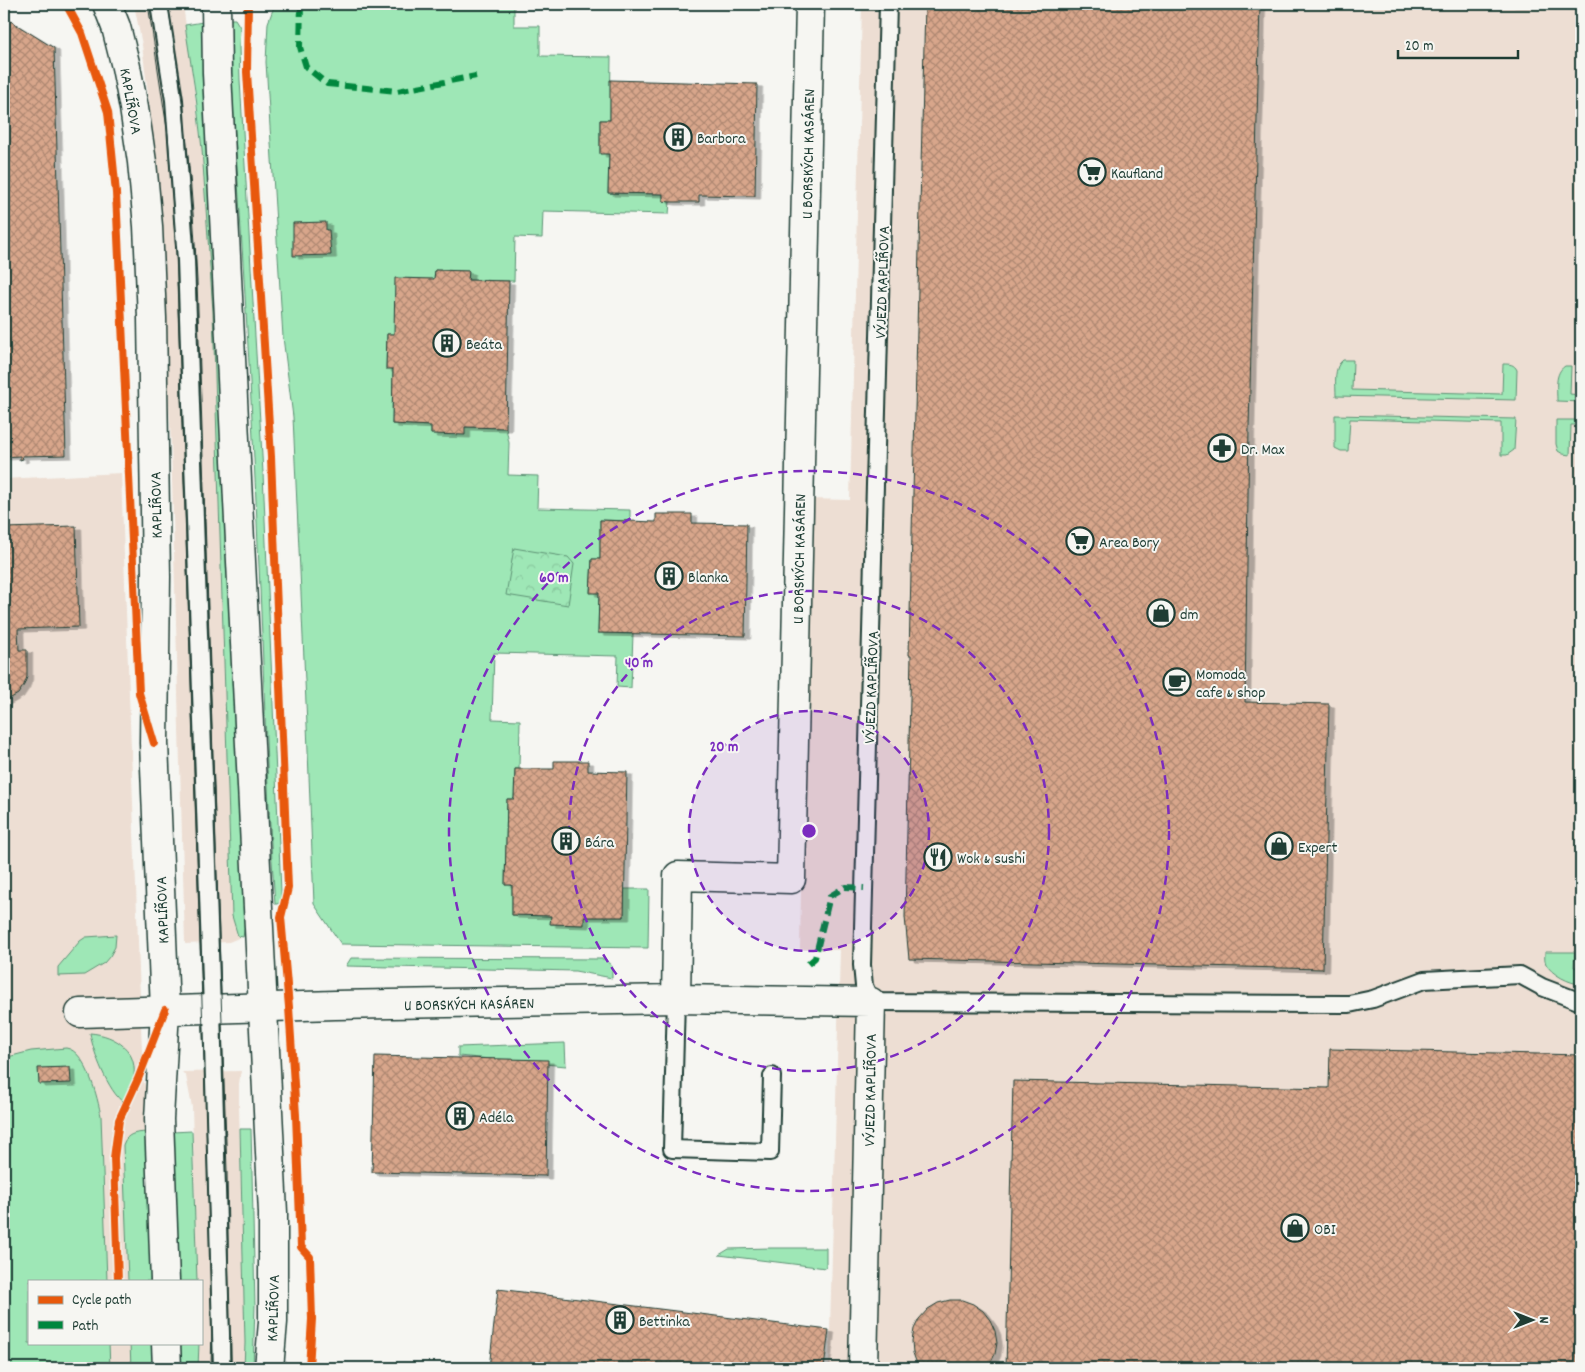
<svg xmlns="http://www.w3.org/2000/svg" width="1585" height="1372" viewBox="0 0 1585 1372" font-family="Dekko,sans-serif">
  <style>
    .built { fill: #edded3 }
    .green { fill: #9ee7b6; stroke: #5e9275 }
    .park { fill: url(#park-crowns); stroke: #5e9275 }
    .building { fill: url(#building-cross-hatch); stroke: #1f3d34; filter: url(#shadow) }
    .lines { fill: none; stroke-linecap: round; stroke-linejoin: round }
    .lane-casing { stroke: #1f3d34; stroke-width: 20 }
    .street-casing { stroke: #1f3d34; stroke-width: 31 }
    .secondary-casing { stroke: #1f3d34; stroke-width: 31 }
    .lane { stroke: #f6f6f2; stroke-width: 16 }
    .street { stroke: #f6f6f2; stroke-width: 28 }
    .secondary { stroke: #f6f6f2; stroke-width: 28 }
    .tram { stroke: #1f3d34; stroke-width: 1 }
    .quiet { stroke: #00873e; stroke-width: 6; stroke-dasharray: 12 6; stroke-linecap: butt }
    .cycleway-casing { stroke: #f6f6f2; stroke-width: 11 }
    .cycleway { stroke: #e8590c; stroke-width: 8 }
    .ring { fill: none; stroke: #7b2cbf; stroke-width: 2.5; stroke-dasharray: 9 6 }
    .labels { text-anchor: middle; stroke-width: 4; stroke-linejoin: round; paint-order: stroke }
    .street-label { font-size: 16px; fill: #1f3d34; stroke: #f6f6f2 }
    .poi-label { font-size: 16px; fill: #1f3d34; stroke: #f6f6f2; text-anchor: start }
    .centre { fill: #7b2cbf; stroke: #f6f6f2; stroke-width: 2.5 }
    .ring-label { font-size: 15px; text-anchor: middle; font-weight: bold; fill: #7b2cbf; stroke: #f6f6f2; stroke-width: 4; stroke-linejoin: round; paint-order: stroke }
  </style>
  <defs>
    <pattern id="park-crowns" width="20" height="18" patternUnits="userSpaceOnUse" patternTransform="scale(1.25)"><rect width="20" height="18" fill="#9ee7b6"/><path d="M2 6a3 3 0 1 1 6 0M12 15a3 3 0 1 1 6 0" fill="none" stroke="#88c79d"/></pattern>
    <pattern id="building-cross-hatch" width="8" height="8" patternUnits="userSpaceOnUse" patternTransform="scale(1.25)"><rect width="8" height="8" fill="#d8a68b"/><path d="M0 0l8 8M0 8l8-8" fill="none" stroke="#af8872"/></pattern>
    <filter id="shadow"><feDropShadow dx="5.5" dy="3" stdDeviation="0" flood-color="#0004"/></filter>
  </defs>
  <rect width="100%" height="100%" fill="#f6f6f2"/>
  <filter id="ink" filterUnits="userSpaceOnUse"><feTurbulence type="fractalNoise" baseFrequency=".02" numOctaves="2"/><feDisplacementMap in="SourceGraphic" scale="10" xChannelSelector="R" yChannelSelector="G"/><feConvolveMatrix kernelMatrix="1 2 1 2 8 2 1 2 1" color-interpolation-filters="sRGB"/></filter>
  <g filter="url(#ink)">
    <path class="built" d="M134,4H183L202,149L213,312L232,916L238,935L241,937L229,942L185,944L171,444L159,185L142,45Z
      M862,4H1581V1368H829L840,950L800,949L808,499L850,500Z
      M121,473L143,1079L145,1086L146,1109L152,1281H29V1343H154L155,1368H4V479Z
      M241,1071L239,1084V1106L245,1343L244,1368H198L199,1343H201V1281H197L192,1107L186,1076L182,1072Z"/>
    <path class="green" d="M275,4H514V26H540V56L611,57L610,120H600V153L609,154L608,193L663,194V201L670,202L669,214L543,211L542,238L515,237L514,281L468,280L469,271L435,270L434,279L394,334H387L386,368L393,369L392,424L431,426V434L465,427L506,428L509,443L508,475L538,476L537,508L630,510V521L600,520V559H592L590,592L599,593L598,633L633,634L631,688L617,687L618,656L494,653L492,719L520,720L519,769H515L514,799H507L505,885H512V915L551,916V924L583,925L584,917H624V889H649L648,948L341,944L314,904L307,725L293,417L283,337L266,62L268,23Z
      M230,19H235L240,27L239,47L240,80L263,473L281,892V902L277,904H275C266,785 264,665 258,545C251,378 240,211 229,44Z
      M203,22L246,920L243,937L238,936L232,916L213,312L202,149L196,97L185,25Z
      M1343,360H1353L1352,390L1502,394L1503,364C1510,364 1514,364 1517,370L1516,400L1336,396C1336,384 1333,367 1343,360Z
      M1565,366H1571L1570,394L1581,395V402L1557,401C1557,389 1554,373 1565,366Z
      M1335,415L1516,419L1514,450L1507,455H1501V423L1350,419L1348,451H1341L1335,448Z
      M1556,420H1581V425H1571L1570,455L1563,454L1558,451L1556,444Z
      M116,935L115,947L110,956L104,963L84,975L58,976V967L80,941L86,937Z
      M1545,952H1575L1574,967L1581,968V984C1570,984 1551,974 1546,964C1544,960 1545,956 1545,952Z
      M351,958L604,959L612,966V978L575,971L346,966Z
      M90,1033C116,1035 140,1051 133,1081C131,1088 127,1096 124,1103C108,1091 93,1052 90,1033Z
      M565,1043L566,1066L458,1056V1047Z
      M66,1048C86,1050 98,1099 101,1116L107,1281H29V1343H109L110,1368H4V1058L31,1051Z
      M240,1129H251L255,1306L253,1368H244L245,1343Z
      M192,1131L197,1281H177L172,1132Z
      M146,1132L152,1281H128L123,1145C127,1133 135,1133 146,1132Z
      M771,1248H826V1268L719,1255L729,1249Z
      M130,1343H154L155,1368H131Z
      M179,1343H199L198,1368H180Z"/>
    <path class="park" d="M514,548L568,557L574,564L568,605L506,595Z"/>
    <path class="building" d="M925,4H1260L1249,427L1245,702L1329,704L1323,969L909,959L905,917L911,655H909Z
      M1509,4H1581V6Z
      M4,17L54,48L66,455L22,456L23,459L20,460V456L4,457Z
      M610,80L757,84L755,196L699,195V202H670L663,201V194L608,193L609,154H600V120H610Z
      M326,222V230H329L331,255L293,256V223Z
      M435,270L469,271L468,280L509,281L506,428L465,427V435L431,434V426L392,424L393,369H386L387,334H394L395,278L434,279Z
      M656,514H692V523L747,524L745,636L598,633L599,593H590L592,559H600V520L656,522Z
      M76,526L79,627L18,629L19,650H27V677L24,685L18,694L4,702V528Z
      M554,761H588V771L627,772L624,917H584V925L550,924L551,916L512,915V885H505L507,799H514L515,769H554Z
      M1330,1049L1581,1055V1368H1006L1013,1081L1329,1088Z
      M375,1056L548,1060L546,1176L372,1172Z
      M70,1067L71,1083L39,1084L38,1068Z
      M498,1289L829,1330L824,1368H489Z
      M950,1300H962L973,1304L983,1311L990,1320L995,1331L997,1343L995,1354L988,1368H921L917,1364L913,1353L912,1341L914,1329L919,1319L928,1309L938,1303Z"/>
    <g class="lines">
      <g class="lane-casing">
        <path id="lane" d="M159,4L174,100L186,260L212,1009L222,1368
          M888,4L862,965L864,986L871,1002L1349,1004L1373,999L1424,980L1520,975L1542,987L1581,1002
          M676,999L672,1149L770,1152L772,1076"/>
      </g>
      <g class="street-casing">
        <path id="street" d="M676,999L678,876L791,879L810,4
          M80,1013L335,1005L676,999L871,1002L863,1368"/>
      </g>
      <g class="secondary-casing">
        <path id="secondary" d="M107,4L116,27L126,67L134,108L142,162L148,226L152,318L156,577L154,743L165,1010L159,1119L165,1281
          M216,4L217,73L273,1213V1322L269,1368
          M166,1343L167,1368"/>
      </g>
      <use href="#lane" class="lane"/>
      <use href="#street" class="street"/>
      <use href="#secondary" class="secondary"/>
      <path class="tram" d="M148,4L168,135L176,252L206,1117L212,1328L211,1368
        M168,4C183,96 193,188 197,281L227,1171L230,1368"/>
      <path class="quiet" d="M301,4L300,47L306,67L327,84L397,91L476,76
        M808,964L815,958L830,896L845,887L864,888"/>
      <g class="cycleway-casing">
        <path id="cycleway" d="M66,4L82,33L108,112L116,193L139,693L154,743
          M248,4L247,72L271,457L288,888L281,917L289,1007L296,1115L301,1247L310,1257L312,1319L309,1368
          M118,1281L114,1158L119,1120L138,1079L165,1010"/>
      </g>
      <use href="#cycleway" class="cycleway"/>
    </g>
  </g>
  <circle cx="809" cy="831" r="120" fill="#7b2cbf" fill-opacity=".12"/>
  <g class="ring">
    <circle cx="809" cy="831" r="120"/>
    <circle cx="809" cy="831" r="240"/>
    <circle cx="809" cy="831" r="360"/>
  </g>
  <defs>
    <g id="building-ring" transform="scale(1.4375)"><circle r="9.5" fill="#f6f6f2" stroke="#1f3d34" stroke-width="1.5"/><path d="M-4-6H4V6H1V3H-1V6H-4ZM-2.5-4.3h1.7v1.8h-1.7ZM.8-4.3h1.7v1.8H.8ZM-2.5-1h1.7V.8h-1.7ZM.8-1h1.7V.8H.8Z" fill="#1f3d34"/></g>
    <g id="supermarket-ring" transform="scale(1.4375)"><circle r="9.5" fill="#f6f6f2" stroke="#1f3d34" stroke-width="1.5"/><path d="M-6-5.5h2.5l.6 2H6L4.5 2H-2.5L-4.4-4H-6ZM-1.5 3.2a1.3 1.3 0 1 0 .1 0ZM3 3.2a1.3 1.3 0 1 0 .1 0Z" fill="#1f3d34"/></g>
    <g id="pharmacy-ring" transform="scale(1.4375)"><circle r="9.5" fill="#f6f6f2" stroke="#1f3d34" stroke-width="1.5"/><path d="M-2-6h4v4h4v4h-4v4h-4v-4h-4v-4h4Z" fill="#1f3d34"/></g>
    <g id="shop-ring" transform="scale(1.4375)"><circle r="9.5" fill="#f6f6f2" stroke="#1f3d34" stroke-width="1.5"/><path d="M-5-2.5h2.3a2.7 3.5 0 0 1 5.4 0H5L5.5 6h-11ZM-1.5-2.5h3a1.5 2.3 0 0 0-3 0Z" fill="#1f3d34"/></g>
    <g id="cafe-ring" transform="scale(1.4375)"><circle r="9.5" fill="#f6f6f2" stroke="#1f3d34" stroke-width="1.5"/><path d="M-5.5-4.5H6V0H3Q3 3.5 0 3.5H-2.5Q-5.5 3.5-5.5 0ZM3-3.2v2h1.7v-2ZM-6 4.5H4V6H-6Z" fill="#1f3d34"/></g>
    <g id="restaurant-ring" transform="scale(1.4375)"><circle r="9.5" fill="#f6f6f2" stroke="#1f3d34" stroke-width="1.5"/><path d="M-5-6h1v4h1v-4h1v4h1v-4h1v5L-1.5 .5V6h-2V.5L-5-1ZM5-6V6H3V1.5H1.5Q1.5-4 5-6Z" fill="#1f3d34"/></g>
  </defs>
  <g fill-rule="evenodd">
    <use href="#building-ring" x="678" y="137"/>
    <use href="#supermarket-ring" x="1092" y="172"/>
    <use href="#building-ring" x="447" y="343"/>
    <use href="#pharmacy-ring" x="1222" y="448"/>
    <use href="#supermarket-ring" x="1080" y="541"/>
    <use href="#building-ring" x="669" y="576"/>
    <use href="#shop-ring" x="1161" y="613"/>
    <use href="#cafe-ring" x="1177" y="682"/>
    <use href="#building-ring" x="566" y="841"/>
    <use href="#shop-ring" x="1279" y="846"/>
    <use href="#restaurant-ring" x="938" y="857"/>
    <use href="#building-ring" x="460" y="1116"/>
    <use href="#shop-ring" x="1295" y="1228"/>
    <use href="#building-ring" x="620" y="1320"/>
  </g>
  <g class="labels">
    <g class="street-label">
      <text transform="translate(132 101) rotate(80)" y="6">KAPLÍŘOVA</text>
      <text transform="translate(807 154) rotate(-89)" y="6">U BORSKÝCH KASÁREN</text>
      <text transform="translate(881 282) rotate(-88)" y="6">VÝJEZD KAPLÍŘOVA</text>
      <text transform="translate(155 505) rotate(-91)" y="6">KAPLÍŘOVA</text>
      <text transform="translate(798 559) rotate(-89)" y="6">U BORSKÝCH KASÁREN</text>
      <text transform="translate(870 687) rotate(-88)" y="6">VÝJEZD KAPLÍŘOVA</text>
      <text transform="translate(161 910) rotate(-92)" y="6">KAPLÍŘOVA</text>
      <text transform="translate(469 1003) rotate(-1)" y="6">U BORSKÝCH KASÁREN</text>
      <text transform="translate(869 1090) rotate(-89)" y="6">VÝJEZD KAPLÍŘOVA</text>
      <text transform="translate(272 1308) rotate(-88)" y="6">KAPLÍŘOVA</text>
    </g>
    <g class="poi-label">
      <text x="697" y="143">Barbora</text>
      <text x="1111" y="178">Kaufland</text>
      <text x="466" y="349">Beáta</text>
      <text x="1241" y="454">Dr. Max</text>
      <text x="1099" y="547">Area Bory</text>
      <text x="688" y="582">Blanka</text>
      <text x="1180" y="619">dm</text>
      <text x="1196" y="679">Momoda<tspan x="1196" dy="18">cafe &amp; shop</tspan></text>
      <text x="585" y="847">Bára</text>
      <text x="1298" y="852">Expert</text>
      <text x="957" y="863">Wok &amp; sushi</text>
      <text x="479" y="1122">Adéla</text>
      <text x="1314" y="1234">OBI</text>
      <text x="639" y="1326">Bettinka</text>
    </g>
  </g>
  <circle cx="809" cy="831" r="8" class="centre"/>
  <g class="ring-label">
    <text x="554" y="582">60 m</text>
    <text x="639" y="667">40 m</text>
    <text x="724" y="751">20 m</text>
  </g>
  <rect width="1585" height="1372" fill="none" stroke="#f6f6f2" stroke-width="20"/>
  <rect x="10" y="10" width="1565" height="1352" fill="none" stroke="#1f3d34" stroke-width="2" filter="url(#ink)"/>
  <rect x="28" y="1280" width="175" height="65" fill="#f6f6f2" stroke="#a0aca6"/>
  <rect x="38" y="1296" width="25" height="8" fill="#e8590c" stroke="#a0aca6"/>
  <text x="72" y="1304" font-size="15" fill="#1f3d34">Cycle path</text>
  <rect x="38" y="1321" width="25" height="8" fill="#00873e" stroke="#a0aca6"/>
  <text x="72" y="1330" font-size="15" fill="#1f3d34">Path</text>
  <g transform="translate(1532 1320) rotate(90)" stroke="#f6f6f2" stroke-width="4" paint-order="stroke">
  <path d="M0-4L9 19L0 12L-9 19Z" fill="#1f3d34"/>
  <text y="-8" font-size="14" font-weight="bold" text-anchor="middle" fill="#1f3d34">N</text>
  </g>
  <path d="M1398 50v8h120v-8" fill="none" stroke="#1f3d34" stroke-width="2.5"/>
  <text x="1405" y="50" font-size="15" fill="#1f3d34" stroke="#f6f6f2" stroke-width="4" paint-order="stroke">20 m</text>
</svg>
